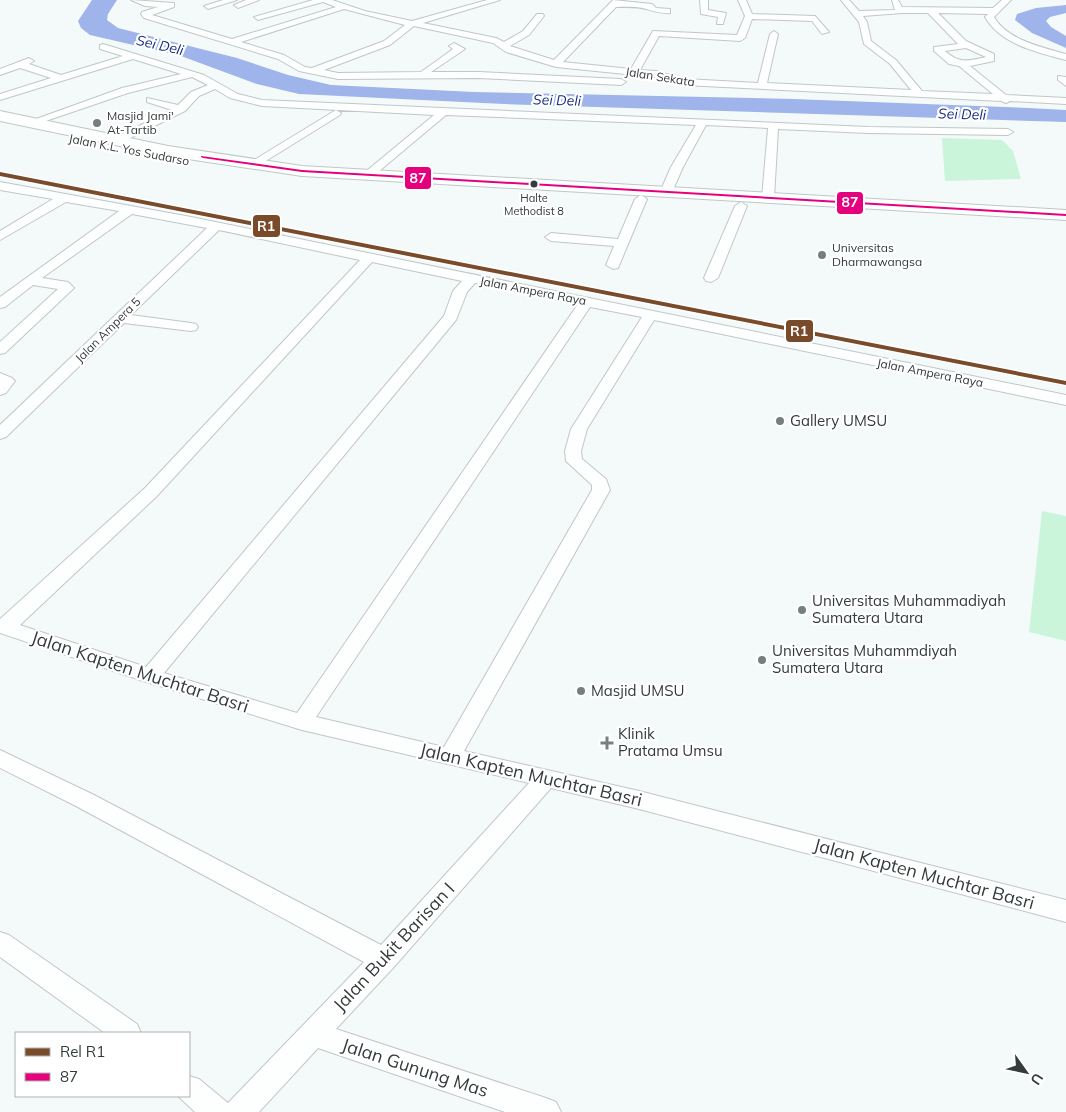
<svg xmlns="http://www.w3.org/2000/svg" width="1066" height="1112" viewBox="0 0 1066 1112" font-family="Mulish,sans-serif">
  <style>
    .green { fill: #caf5da }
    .water { fill: #9eb4ea }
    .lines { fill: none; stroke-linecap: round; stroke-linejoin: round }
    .minor-casing { stroke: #c0c7c7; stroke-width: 2 }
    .primary-casing { stroke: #c0c7c7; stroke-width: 2 }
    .minor { fill: #fdfefe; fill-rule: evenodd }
    .primary { fill: #fdfefe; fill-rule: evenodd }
    .bus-1-casing { stroke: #fff; stroke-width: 3 }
    .bus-1 { fill: #e5007d; fill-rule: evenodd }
    .rail-1-casing { stroke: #fff; stroke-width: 3 }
    .rail-1 { fill: #7a4b2a; fill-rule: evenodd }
    .poi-dot { fill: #777e7e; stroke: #fff; stroke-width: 2 }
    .bus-dot { fill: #333b3c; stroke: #fff; stroke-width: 2 }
    .labels { text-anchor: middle; stroke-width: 4.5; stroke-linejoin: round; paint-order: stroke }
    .far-bus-label { font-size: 11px; fill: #333b3c; stroke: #fff }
    .far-street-label { font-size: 12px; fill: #333b3c; stroke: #fff }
    .far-poi-label { font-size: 12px; fill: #333b3c; stroke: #fff; text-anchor: start }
    .far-water-label { font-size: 14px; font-style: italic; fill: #172b83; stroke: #fff }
    .poi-label { font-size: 15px; fill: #333b3c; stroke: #fff; text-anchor: start }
    .near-street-label { font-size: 18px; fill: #333b3c; stroke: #fff }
    .line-badge { stroke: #fff; stroke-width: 2 }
    .badge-label { font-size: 14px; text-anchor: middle; font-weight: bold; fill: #fff }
  </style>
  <rect width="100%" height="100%" fill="#f4fafa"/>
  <path class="green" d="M942,138L1002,140L1013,151L1021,179L945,181Z
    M1042,511L1066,516V641L1029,632Z"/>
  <path class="water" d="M92,0H117L108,14L107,20L118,28L237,58L288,75L331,85L474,92L793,99L1028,108L1066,110V122L504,104L299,94L257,84L181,56L90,35L81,28L78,21Z
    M1066,5V13L1050,17L1046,21L1051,27L1066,36V48L1032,33L1015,20L1017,14L1036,8Z"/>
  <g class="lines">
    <g class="minor-casing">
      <path id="minor" d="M131,0L174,3V7L152,15L232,39L336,7L323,2L258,20L254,17L313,0H332L365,11L412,21L487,0H500L423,23L496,38L504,42L523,31L537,14H543L544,16L529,35L510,46L554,60L613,0L652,4L656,8L670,9V13C661,14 654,11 646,9C637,6 626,7 616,7L563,62L631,69L653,31L737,35L745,16L738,0H746L752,14L815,16L829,32L822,34L812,21L752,19L745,38L740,41L659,36L640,70L656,71L685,79L758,83L770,34L774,31L778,34L767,83L911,90L890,64L864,44L859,22L841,0H849L859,11L895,10L892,0H898L902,7L993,8L1002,0H1011L994,17C1007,40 1042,47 1066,54V60C1038,53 1000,44 985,17L988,14L938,13L966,41L994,54V61L970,66L1006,95L1066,98V104L1010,101L1006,103L1001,101L684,85L655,77L556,67L506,52L493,43L414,26L390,45L324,70L338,73L421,72L453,49L449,46L454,43L465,49L431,72H479L621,79L626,82L621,85L479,78L338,79L299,71L278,59L144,18L141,14L142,12L158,7L145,6ZM344,9L405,25L384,41L312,68L305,67L284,55L241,42ZM902,13H928L958,44L934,47V51L949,64L959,66L993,94L922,91L896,60L871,41L867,22L863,16ZM966,48L986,57C967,61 960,64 945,51Z
        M223,0H237L208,9L204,6Z
        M246,0H259L238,8L234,5Z
        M700,0H708V10L726,13L723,24H717L718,17L701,14Z
        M103,44L204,75L238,94L262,100L868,127L1008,129L1013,132L1008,135L868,133L778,129L774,198L768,202L762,198L768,128L706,125L683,167L672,192L666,196L660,192L671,167L696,125L446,115L372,177H364V173L434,115L262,106L230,98L215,89L199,96L185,111L120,143H112V139L172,110L147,102V98L178,105L191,92L208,85L192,77L128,93L34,125H26L25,123L122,88L181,74L133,59L0,100V94L51,78L20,68L0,75V69L29,58L34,61L29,64L61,75L123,56L100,49V45Z
        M1058,76L1066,77V86L1058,80Z
        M336,110L341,113L340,115L256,167H248L246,165Z
        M0,182L191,217L1066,395V405L654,320L587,429L581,451L582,459L606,479L610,490L464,751L639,791L1066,900V922L639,809L551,788L393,968L336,1029L546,1098L556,1102L561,1112H505L318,1048L259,1112H195L178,1096H189V1076L199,1079L228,1103L364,962L76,806L0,768V750L92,794L381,945L529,783L302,730L143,681L0,633V619L145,488L360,260L219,230L131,315L191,323L196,324L198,327L196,330L191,331L124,323L6,437L0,439V425L207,228L132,214L42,278L68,282L74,288L5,353L0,354V342L58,289L33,285L5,307L0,308V297L119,211L66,202L0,240V231L53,199L0,190ZM372,262L462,281L453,291L444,316L146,667L20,625L157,496ZM475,283L578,304L297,713L164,673L456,320L467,292ZM590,307L642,317L571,429L565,451L566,461L592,485V490L444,747L316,717Z
        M641,195L647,199L618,268L613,269L606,265L614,246L551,241L545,237L551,233L618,239L635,199Z
        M741,202L747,206L718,278L711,282L706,281L704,278L735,206Z
        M0,373L12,378L15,381L6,393L0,395Z
        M0,932L9,935L137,1024L141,1033H105L0,957Z"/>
    </g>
    <g class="primary-casing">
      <path id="primary" d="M0,111L168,146L302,166L1066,210V220L302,176L168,156L0,121Z"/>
    </g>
    <use href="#minor" class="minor"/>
    <use href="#primary" class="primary"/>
    <g class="bus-1-casing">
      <path id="bus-1" d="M201,156L302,170L1066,214V216L302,172L203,158L201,157Z"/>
    </g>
    <use href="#bus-1" class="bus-1"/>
    <g class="rail-1-casing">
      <path id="rail-1" d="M0,172L1066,381V385L0,176Z"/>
    </g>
    <use href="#rail-1" class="rail-1"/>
  </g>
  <g class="poi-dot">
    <circle cx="97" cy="123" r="5"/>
    <circle cx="822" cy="255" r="5"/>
    <circle cx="780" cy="421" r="5"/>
    <circle cx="802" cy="610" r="5"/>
    <circle cx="762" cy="660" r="5"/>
    <circle cx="581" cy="691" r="5"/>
    <path d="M604.5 735.5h5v5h5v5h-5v5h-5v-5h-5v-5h5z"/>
  </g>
  <circle class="bus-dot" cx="534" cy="184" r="4.5"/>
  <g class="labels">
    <g class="far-bus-label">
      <text x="534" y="202">Halte<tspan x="534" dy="13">Methodist 8</tspan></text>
    </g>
    <g class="far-street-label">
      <text transform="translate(660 77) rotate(9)" y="4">Jalan Sekata</text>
      <text transform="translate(129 150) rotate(11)" y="4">Jalan K.L. Yos Sudarso</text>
      <text transform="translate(533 291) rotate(11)" y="4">Jalan Ampera Raya</text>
      <text transform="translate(108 330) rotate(-45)" y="4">Jalan Ampera 5</text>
      <text transform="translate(930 373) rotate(11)" y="4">Jalan Ampera Raya</text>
    </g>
    <g class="far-poi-label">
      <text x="107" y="120">Masjid Jami'<tspan x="107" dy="14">At-Tartib</tspan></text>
      <text x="832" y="252">Universitas<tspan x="832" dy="14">Dharmawangsa</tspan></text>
    </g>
    <g class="far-water-label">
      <text transform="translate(160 45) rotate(13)" y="5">Sei Deli</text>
      <text transform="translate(557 100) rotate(2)" y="5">Sei Deli</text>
      <text transform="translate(962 114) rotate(2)" y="5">Sei Deli</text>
    </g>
    <g class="poi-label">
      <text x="790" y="426">Gallery UMSU</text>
      <text x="812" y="606">Universitas Muhammadiyah<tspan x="812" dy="17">Sumatera Utara</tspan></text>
      <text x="772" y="656">Universitas Muhammdiyah<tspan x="772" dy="17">Sumatera Utara</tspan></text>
      <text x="591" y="696">Masjid UMSU</text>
      <text x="618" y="739">Klinik<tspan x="618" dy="17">Pratama Umsu</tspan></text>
    </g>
    <g class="near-street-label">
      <text transform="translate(140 672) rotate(18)" y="6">Jalan Kapten Muchtar Basri</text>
      <text transform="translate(531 775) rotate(13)" y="6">Jalan Kapten Muchtar Basri</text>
      <text transform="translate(924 874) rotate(15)" y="6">Jalan Kapten Muchtar Basri</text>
      <text transform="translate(394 947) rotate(-47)" y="6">Jalan Bukit Barisan I</text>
      <text transform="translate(415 1068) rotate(18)" y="6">Jalan Gunung Mas</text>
    </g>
  </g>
  <g class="line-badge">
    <rect x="404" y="166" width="28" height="24" rx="5" fill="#e5007d"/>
    <rect x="836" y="191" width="28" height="24" rx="5" fill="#e5007d"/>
    <rect x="252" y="214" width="29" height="24" rx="5" fill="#7a4b2a"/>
    <rect x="785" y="319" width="29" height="24" rx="5" fill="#7a4b2a"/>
  </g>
  <g class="badge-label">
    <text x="418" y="183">87</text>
    <text x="850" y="207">87</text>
    <text x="266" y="231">R1</text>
    <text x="799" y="336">R1</text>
  </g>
  <rect x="15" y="1032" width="175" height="65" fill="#ffffff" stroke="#adb1b1"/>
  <rect x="25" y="1048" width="25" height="8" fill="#7a4b2a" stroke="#adb1b1"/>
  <text x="60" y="1057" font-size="15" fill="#333b3c">Rel R1</text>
  <rect x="25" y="1073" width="25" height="8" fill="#e5007d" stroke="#adb1b1"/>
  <text x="60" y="1082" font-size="15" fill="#333b3c">87</text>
  <g transform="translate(1026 1072) rotate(123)" stroke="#ffffff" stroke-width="4" paint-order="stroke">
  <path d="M0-4L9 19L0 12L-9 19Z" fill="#333b3c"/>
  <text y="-8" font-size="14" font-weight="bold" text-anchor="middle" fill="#333b3c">U</text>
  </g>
</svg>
